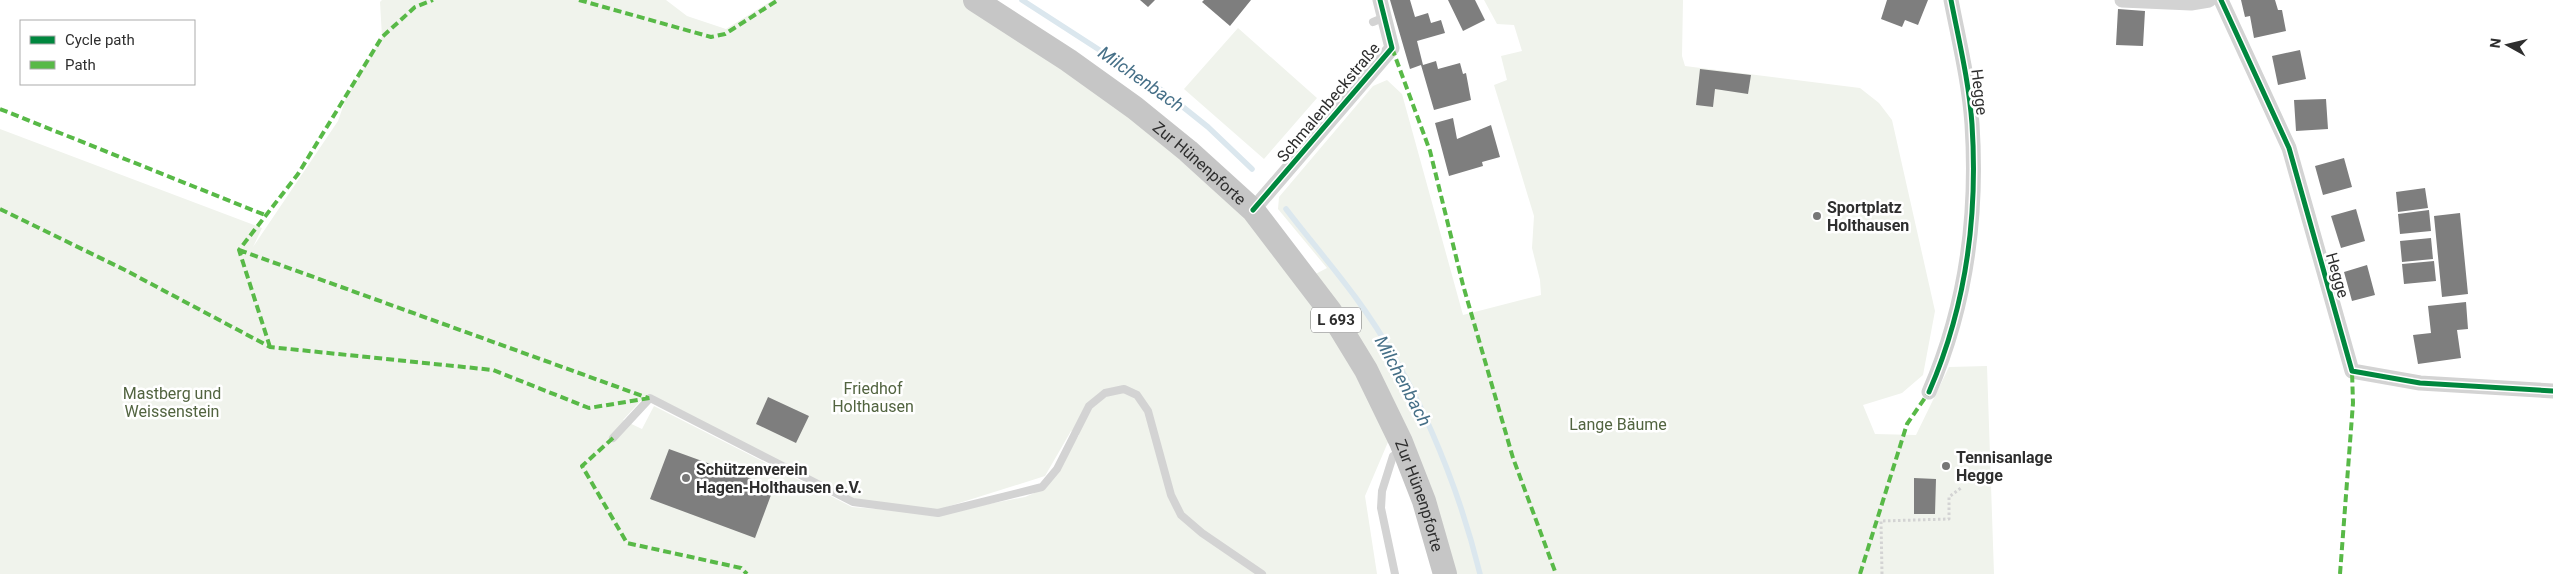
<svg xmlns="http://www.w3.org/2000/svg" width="2553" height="574" viewBox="0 0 2553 574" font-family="Roboto,sans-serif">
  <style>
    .green { fill: #f0f3ec; fill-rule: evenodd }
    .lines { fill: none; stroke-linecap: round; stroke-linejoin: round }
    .stream { stroke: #dbe7ee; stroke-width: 5.5 }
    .building { fill: #7e7e7e }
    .path { stroke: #d3d3d3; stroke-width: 3; stroke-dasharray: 2.5 2.5; stroke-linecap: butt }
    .service { stroke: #d3d3d3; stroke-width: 8 }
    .minor { stroke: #d3d3d3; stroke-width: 15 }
    .primary { stroke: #c6c6c6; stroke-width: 24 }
    .quiet { stroke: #58b947; stroke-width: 4; stroke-dasharray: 8 4; stroke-linecap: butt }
    .cycleway-casing { stroke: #fff; stroke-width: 8 }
    .cycleway { stroke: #00873e; stroke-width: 5 }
    .poi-dot { fill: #777; stroke: #fff; stroke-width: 2 }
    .labels { text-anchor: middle; stroke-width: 5; stroke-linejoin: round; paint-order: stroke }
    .shield { fill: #fff; stroke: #6d6d6d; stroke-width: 1 }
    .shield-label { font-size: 15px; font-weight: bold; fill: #2e2e2e }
    .street-label { font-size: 16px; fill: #2e2e2e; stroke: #fff }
    .poi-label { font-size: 16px; font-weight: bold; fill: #2e2e2e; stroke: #fff; text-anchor: start }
    .park-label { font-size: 16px; fill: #526440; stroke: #fff }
    .water-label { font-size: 18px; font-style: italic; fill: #456f87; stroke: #fff }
  </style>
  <rect width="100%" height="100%" fill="#fff"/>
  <path class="green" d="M382,0H666L687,16L726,29L773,0H975L1134,108L1306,279L1327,268L1278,209L1279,197L1373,86L1387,80L1402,94L1463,315L1541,295L1540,280L1532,248L1534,216L1494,85L1507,80L1501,56L1522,51L1514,25L1497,24L1484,0H1683L1682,56L1685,66L1860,88L1879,103L1892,120L1935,311L1923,375L1902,393L1863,405L1875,434L1916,435L1949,367L1987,366L1994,574H1446L1394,428L1365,496L1377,574H0V129L262,228L253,247L338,121L346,98L382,37L380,2ZM646,395L854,499L937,510L1045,476L1071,431L1079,435L1046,488L1025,497L938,514L852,507L654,406L642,429L623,420Z
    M1238,28L1317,98L1264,159L1184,89Z"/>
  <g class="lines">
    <path class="stream" d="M1022,0L1163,91L1208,127L1252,169
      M1286,209C1309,239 1334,268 1356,298C1414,377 1457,480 1480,574"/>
  </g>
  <path class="building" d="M1140,0H1155L1148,7Z
    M1204,0H1251L1230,26L1202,2Z
    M1390,0H1410L1415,17L1428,13L1431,23L1441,20L1445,33L1417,41L1423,65L1436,61L1438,69L1460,63L1463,74L1466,73L1471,100L1434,110L1421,65L1410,69Z
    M1448,0H1475L1485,20L1463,31Z
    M1887,0H1928L1918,25L1905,20L1902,27L1881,19Z
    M2241,0H2275L2278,10H2282L2286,31L2254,38L2250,16L2245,17Z
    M2118,9L2145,11L2143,46L2116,45Z
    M2300,50L2306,79L2278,85L2272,56Z
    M1700,69L1751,75L1748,94L1715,89L1713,107L1696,105Z
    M2326,99L2328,129L2296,131L2294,100Z
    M1453,118L1457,139L1491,125L1500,157L1482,162L1483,166L1449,176L1435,123Z
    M2344,158L2352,187L2323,195L2315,166Z
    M2425,188L2428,208L2398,212L2396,192Z
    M2356,209L2365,241L2341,248L2331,216Z
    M2429,210L2431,231L2400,234L2398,214Z
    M2460,213L2468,294L2442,297L2434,216Z
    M2431,238L2433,259L2402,262L2400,241Z
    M2434,261L2436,281L2404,284L2402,264Z
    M2367,265L2375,295L2352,301L2344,272Z
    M2466,302L2468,329L2457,330L2461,358L2418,364L2413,335L2431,333L2428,306Z
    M768,397L809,416L796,443L756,424Z
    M669,449L774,487L755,538L650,499Z
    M1914,478L1936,479L1935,514H1914Z"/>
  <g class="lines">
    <path class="path" d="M1882,574L1881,521L1949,519V497L1961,488"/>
    <path class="service" d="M1373,22L1385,17
      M613,438L650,398L853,502L938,513L1042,487L1057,469L1089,406L1105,393L1124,389L1137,395L1148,411L1171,495L1181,515L1202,533L1262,574
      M1395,574L1381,508L1382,491L1393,456L1402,451"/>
    <path class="minor" d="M2122,0L2191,3L2209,0
      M2221,0L2289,148L2352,371L2420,383L2553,391
      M1253,210L1392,48L1380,0
      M1929,392C1966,307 1978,216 1972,124C1969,82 1959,41 1951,0"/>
    <path class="primary" id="s1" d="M975,0L1068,60L1135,108L1188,151L1253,210L1330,311L1366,370L1401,442L1424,501L1445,574"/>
    <path class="quiet" d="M579,0L711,37L725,34L778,0
      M1392,48L1430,151L1463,285L1513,458L1556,574
      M0,109L265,215
      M0,209L125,270L270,347L493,370L589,408L650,398
      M239,250L648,398
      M270,347L239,250L298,174L382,37L415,7L433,0
      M613,438L582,466L627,543L741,568L747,574
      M1860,574L1907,424L1929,392
      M2340,574L2353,403L2352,371"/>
    <g class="cycleway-casing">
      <path id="cycleway" d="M2221,0L2289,148L2352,371L2420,383L2553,391
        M1253,210L1392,48L1380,0
        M1929,392C1966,307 1978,216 1972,124C1969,82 1959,41 1951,0"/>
    </g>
    <use href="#cycleway" class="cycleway"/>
  </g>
  <g class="poi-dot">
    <circle cx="1817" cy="216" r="5"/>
    <circle cx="1946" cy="466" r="5"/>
    <circle cx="686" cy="478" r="5"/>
  </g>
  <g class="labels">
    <rect class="shield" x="1311" y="307.5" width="50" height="25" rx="4"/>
    <g class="shield-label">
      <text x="1336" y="325">L 693</text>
    </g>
    <g class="street-label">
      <text transform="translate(1980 92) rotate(83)" y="6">Hegge</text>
      <text transform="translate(1328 102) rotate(-50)" y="6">Schmalenbeckstraße</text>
      <text dy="6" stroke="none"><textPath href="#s1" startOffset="278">Zur Hünenpforte</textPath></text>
      <text transform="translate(2338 275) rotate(74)" y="6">Hegge</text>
      <text dy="6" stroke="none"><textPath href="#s1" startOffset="682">Zur Hünenpforte</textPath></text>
    </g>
    <g class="poi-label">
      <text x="1827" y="213">Sportplatz<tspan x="1827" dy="18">Holthausen</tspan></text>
      <text x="1956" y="463">Tennisanlage<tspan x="1956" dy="18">Hegge</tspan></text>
      <text x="696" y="475">Schützenverein<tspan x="696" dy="18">Hagen-Holthausen e.V.</tspan></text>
    </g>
    <g class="park-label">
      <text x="873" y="394">Friedhof<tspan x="873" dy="18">Holthausen</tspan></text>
      <text x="172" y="399">Mastberg und<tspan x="172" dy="18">Weissenstein</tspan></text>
      <text x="1618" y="430">Lange Bäume</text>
    </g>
    <g class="water-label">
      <text transform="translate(1141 79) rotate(35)" y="6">Milchenbach</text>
      <text transform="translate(1403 381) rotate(62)" y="6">Milchenbach</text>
    </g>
  </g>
  <rect x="20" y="20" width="175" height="65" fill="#ffffff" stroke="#ababab"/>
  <rect x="30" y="36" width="25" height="8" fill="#00873e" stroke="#ababab"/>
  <text x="65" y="45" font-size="15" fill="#2e2e2e">Cycle path</text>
  <rect x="30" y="61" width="25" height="8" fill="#58b947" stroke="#ababab"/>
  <text x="65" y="70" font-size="15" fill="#2e2e2e">Path</text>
  <g transform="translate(2508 45) rotate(278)" stroke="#ffffff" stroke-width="4" paint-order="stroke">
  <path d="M0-4L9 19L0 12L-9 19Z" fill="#2e2e2e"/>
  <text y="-8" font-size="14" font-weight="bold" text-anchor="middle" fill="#2e2e2e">N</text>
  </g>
</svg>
